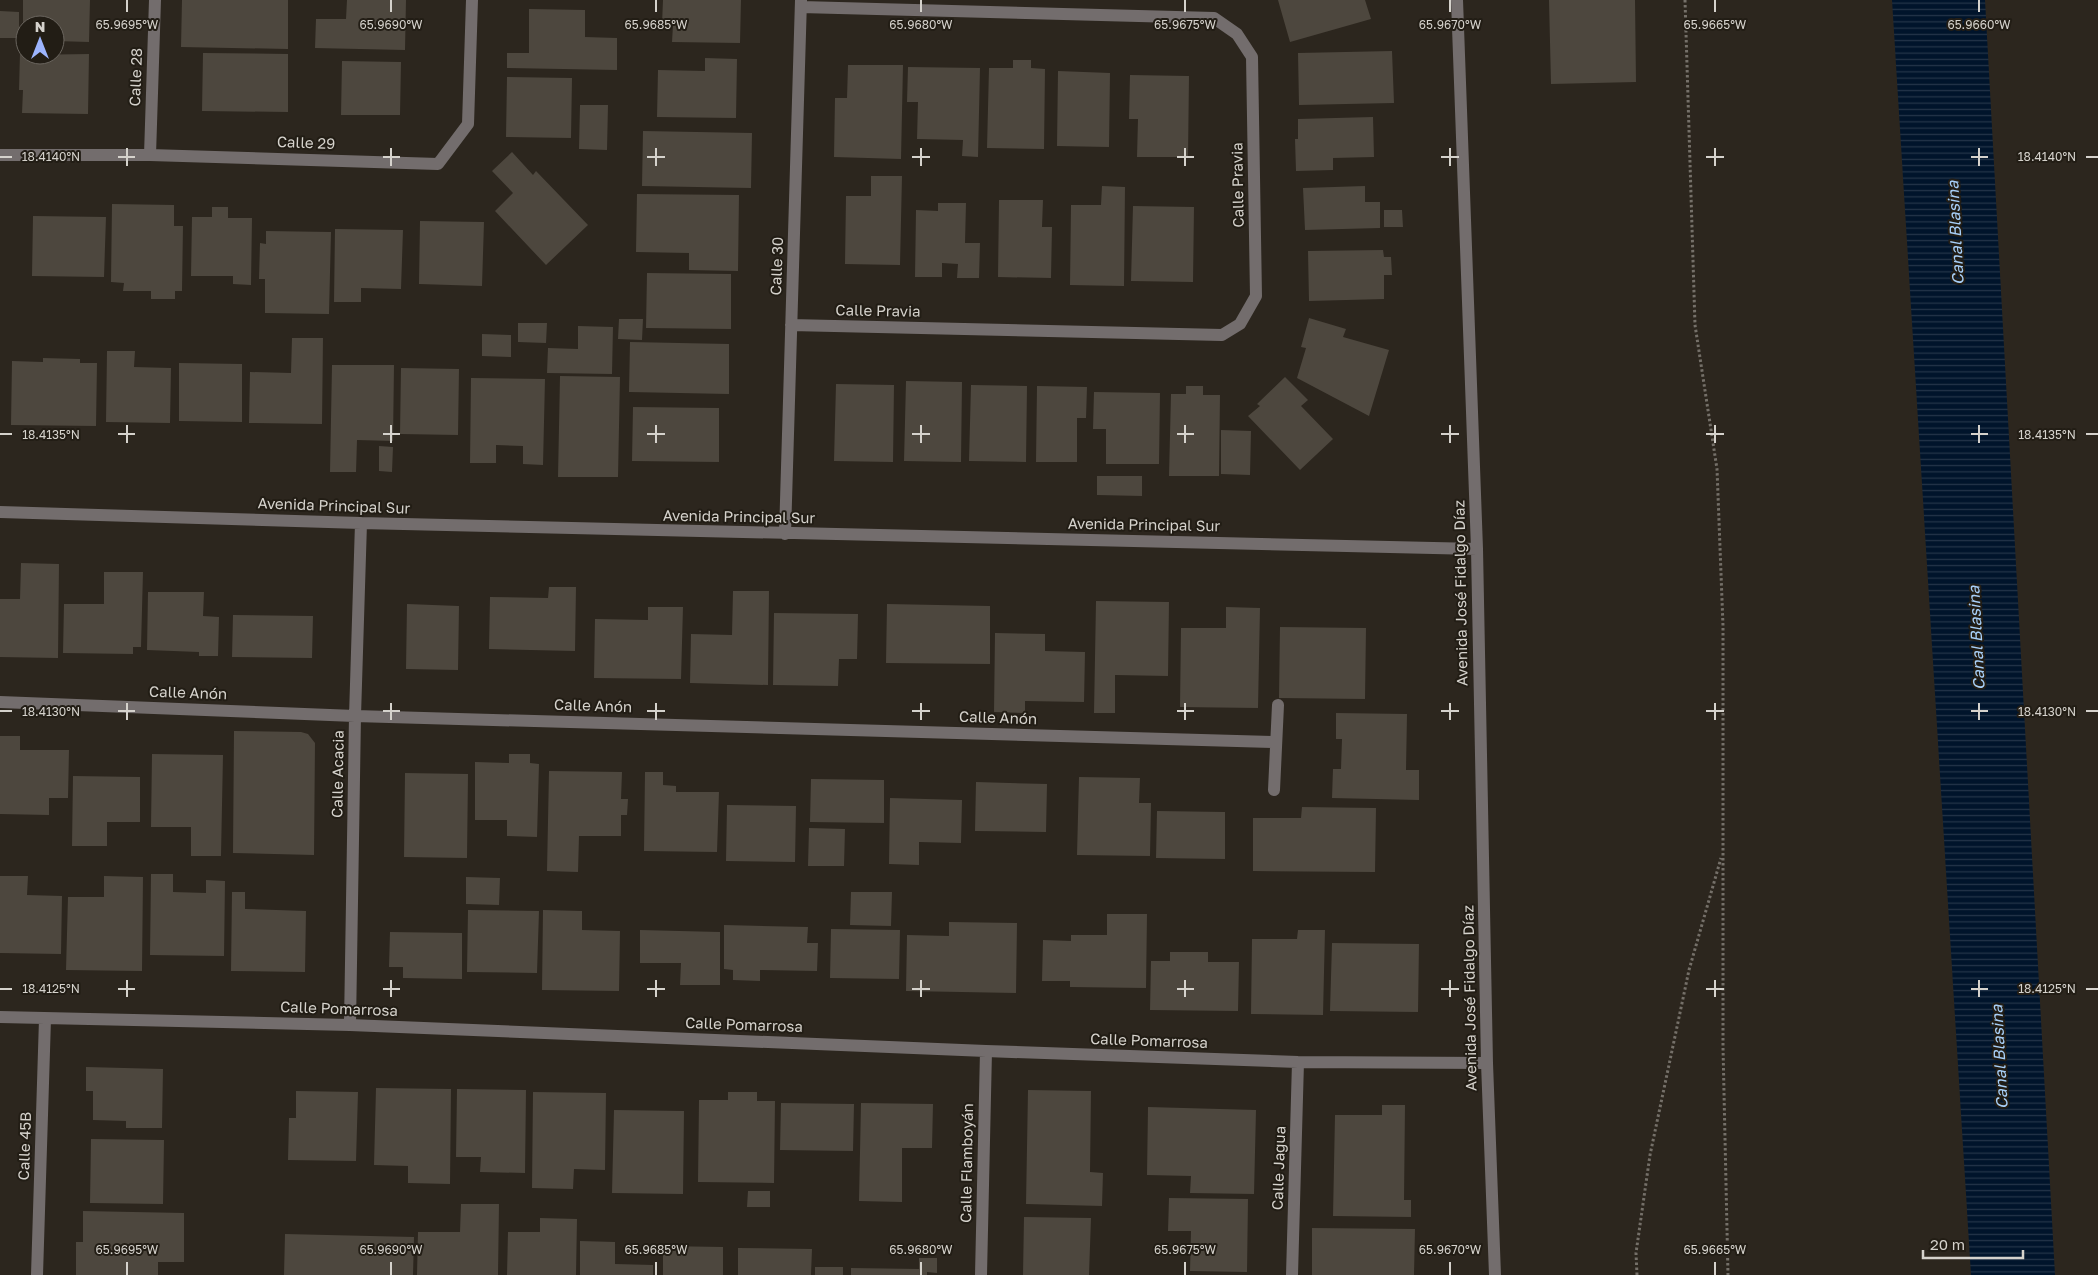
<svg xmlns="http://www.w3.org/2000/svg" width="2098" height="1275" viewBox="0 0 2098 1275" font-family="'Golos Text',sans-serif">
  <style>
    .water { fill: url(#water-rules) }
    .building { fill: #4d473e }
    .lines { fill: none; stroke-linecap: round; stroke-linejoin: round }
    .path { stroke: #757069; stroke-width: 3; stroke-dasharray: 2.5 2.5; stroke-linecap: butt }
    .minor { stroke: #736d6d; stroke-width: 12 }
    .ticks { fill: none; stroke: #d5d2cc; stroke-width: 2 }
    .labels { text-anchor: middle; stroke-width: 4; stroke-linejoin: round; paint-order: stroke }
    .street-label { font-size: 15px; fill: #d5d2cc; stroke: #221d15 }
    .water-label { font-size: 16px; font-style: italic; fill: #a7cff8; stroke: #221d15 }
    .ticks-label { font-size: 12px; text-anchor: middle; fill: #d5d2cc; stroke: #221d15; stroke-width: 4; stroke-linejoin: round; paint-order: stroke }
  </style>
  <defs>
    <pattern id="water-rules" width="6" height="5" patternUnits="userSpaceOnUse" patternTransform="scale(1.25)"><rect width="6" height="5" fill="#00142b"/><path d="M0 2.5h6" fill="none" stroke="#243549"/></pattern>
  </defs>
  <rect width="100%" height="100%" fill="#2c261e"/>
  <path class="water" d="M1892,0H1985L2055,1275H1971Z"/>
  <path class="building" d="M23,0H90L89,42L55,41V25H25V40H23Z
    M182,0H288V49L181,47Z
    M347,0H406L405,50L315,48L316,19H346Z
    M663,0H741L740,43L672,42L673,25L662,24Z
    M1278,0H1365L1371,19L1290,42Z
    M1549,0H1635L1636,82L1551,84Z
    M529,9L585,10V37L617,38V70L507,68V53H529Z
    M0,11L19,12V38H0Z
    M1392,51L1394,103L1299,105L1298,53Z
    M20,53H25V55L89,54L88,114L22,113L23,90H19Z
    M203,53L288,54V112L202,111Z
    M705,58L737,59L736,118L657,117L658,70L705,71Z
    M1013,60H1031V68L1045,69L1044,149L987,148L989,68H1013Z
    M342,61L401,62L400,115H341Z
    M848,65H903L901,159L834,157L835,98H847Z
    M908,67L980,68L978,157L962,156L963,140L917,139L918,102H907Z
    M1058,71L1110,73L1109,147L1057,146Z
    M1130,75L1189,76L1188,157H1137L1138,119H1129Z
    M507,77L572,78L571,138L506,137Z
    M580,105H608L607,150L579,149Z
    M1373,117L1374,157L1333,158V170L1296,171L1295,139H1298V119Z
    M643,131L752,133L751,188L642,186Z
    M512,152L533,175L536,171L588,225L546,265L495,211L513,193L492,171Z
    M871,176H902L900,265L845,264L846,196H871Z
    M1102,186L1125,187L1124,286L1070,285L1071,205H1101Z
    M1365,186V202H1380V228L1305,230L1303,188Z
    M637,194L739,195L738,271L689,270V253L636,252Z
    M999,200H1043L1042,227H1052L1051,278L998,277Z
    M938,203H966L965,243H980L979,278H957L958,264L942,263V277H915L916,210L938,211Z
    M112,204L174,205V226H183L182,291H175V299H151V291H123L124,283L111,282Z
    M1133,206L1194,207L1193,282L1131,281Z
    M212,207H228V218H252L251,285L233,284V276H191L192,217H212Z
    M1384,210H1402L1403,227H1384Z
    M33,216L106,217L104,277L32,276Z
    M420,221L484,222L482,286L419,284Z
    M335,229L403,230L401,289L361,288V302H334Z
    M266,231L331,232L329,314L265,313V279H259L260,243L266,244Z
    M1383,250L1384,257H1391L1392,275H1384V299L1309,301L1308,251Z
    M647,273L731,274V329L646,328Z
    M1309,318L1346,329L1343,337L1389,350L1369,416L1297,378L1306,348L1301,347Z
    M619,319H643L642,340L618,339Z
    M518,323H547L546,343L518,342Z
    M578,326L613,327L612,374L547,373L548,348L578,349Z
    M482,334L511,335V357L482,356Z
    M292,338H323L322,424L249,423L250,372L291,373Z
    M630,342L729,344V394L629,392Z
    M107,351H135L134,367L171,368L170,423L106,422Z
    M43,358L80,359V363H97L96,426L11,425L12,361L43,362Z
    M179,363L242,364V422L179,421Z
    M332,365H394L393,441L357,440L356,472H330Z
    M401,368L459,369L458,435L400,434Z
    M560,376L620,377L618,477H558Z
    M1285,377L1308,400L1301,406L1333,439L1300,470L1248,416L1260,406L1257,404Z
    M471,378L545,379L543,465L523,464V446L496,445V463H470Z
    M906,381L962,382L961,462L904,461Z
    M836,384L894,385L893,462L834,461Z
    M971,385L1027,386L1026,462L969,461Z
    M1037,386L1087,387L1086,418H1077V462H1036Z
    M1186,386H1203V395H1220L1219,476H1169L1171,394H1186Z
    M1094,392L1160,393L1159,464H1106V429H1093Z
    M633,407L719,408V462L632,461Z
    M1221,430L1251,431L1250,475L1221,474Z
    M379,446L393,447L392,472L379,471Z
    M1097,476H1142V496L1097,495Z
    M21,563L59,564L58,658L0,657V599H20Z
    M104,572H143L141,647H133V654L63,653L64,604H104Z
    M549,587H576L575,651L489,649L490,597L548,598Z
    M733,591H769L768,685L690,683L691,634L732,635Z
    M148,592H204L203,616L219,617L218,656H199V652L147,650Z
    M1096,601L1169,602L1168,676L1115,675V713H1094Z
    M407,604L459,606L458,670L406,669Z
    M887,604L990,606V664L886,663Z
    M648,607H683L681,679L594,678L595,619L648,620Z
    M1226,607L1260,608L1258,708L1180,707L1181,628H1226Z
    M774,613L858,614L857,659H839L838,686L773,685Z
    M233,615L313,616L312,658L232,657Z
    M1280,627L1366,628L1365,699L1279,698Z
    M995,633L1045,634V651L1085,652L1084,702L1025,701V713L994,712Z
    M1336,713L1407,714L1406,770H1419V800L1332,798L1333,769H1341L1342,739H1336Z
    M234,731L301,732L308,734L315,743L314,855L233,853Z
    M0,736H20V750H69L68,798H49V815L0,814Z
    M152,754L223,755L221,856H191V827H151Z
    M509,754H530V763L539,764L537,837L507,836V820H475V762L509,763Z
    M549,771L622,772L621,799H628L627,815H621V836H579L578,872L547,871Z
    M645,772H663V785L676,786V792H719L717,852L644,851Z
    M405,773L468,774L467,858L404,857Z
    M73,776L140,777V822H107V846H72Z
    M1079,777L1140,778L1139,803H1151L1150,856L1077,855Z
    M811,779L884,780V823L810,822Z
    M976,782L1047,784L1046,832L975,831Z
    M890,798L962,800L961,843L919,842V865L889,864Z
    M727,805L796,806L795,862L726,861Z
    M1302,807L1376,808L1375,872L1253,871V818H1301Z
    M1157,811L1225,812V859L1156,858Z
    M809,828L845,829L844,866H808Z
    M151,874H173V892L206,893V880L225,881L224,956L150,955Z
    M0,876H28L27,895L62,896L61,954L0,953Z
    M104,876L143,877L142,971L66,970L68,897H104Z
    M466,877L500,878L499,905L466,904Z
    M232,892H245V909L306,911L305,972L231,971Z
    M851,892H892L891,926L850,925Z
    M468,910L539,911L537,973L467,972Z
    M543,910L582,911V930L620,931L619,991L542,990Z
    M1107,914H1147L1146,988L1070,987V981H1042L1043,940L1071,941V935H1107Z
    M949,922L1017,923L1016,993L906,991L907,935L949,936Z
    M724,925L808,927L807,943H818L817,971L760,970V981L733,980V970L724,969Z
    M831,929L900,930L899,979L830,978Z
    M640,930L720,932V985H680L681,963H640Z
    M1298,930H1325L1323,1015L1251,1014L1252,939H1297Z
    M390,932L462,933V979L403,978V967H389Z
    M1332,943L1419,944L1418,1012L1330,1011Z
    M1170,952H1208V962H1239L1238,1011L1150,1010L1151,961H1170Z
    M86,1067L163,1069L162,1128H126V1121L93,1120V1091H86Z
    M376,1088L451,1089L450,1184L408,1183V1166L374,1165Z
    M457,1089L526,1090L525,1173L480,1172L481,1157H456Z
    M1028,1090L1091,1091L1090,1172L1103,1173L1102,1206L1026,1204Z
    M296,1091L358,1092L356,1161L288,1160L289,1118H296Z
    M533,1092L606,1093L605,1170L574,1169L573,1189L532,1188Z
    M728,1092H757V1101H775L774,1183L698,1182L699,1100H728Z
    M781,1103L854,1104L853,1151L780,1150Z
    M861,1103L933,1104L932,1148H902V1202L859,1201Z
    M1382,1105H1405L1404,1200H1411V1217L1333,1216L1335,1115H1382Z
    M1148,1107L1256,1110L1254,1194L1190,1193L1191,1176L1147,1175Z
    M614,1110L684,1111L683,1194L612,1193Z
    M91,1139L164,1140L163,1204L90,1203Z
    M748,1191H770V1207H747Z
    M1169,1198L1248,1199L1247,1272L1190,1271L1191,1231H1168Z
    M461,1204H499L498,1275H417L418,1232H460Z
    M83,1211L184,1213V1262H158V1275H76V1242H83Z
    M1024,1217L1091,1218L1089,1275H1023Z
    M540,1218L577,1219L576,1275H507L508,1232H540Z
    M1312,1228L1415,1229L1414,1275H1312Z
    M285,1234L414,1237L413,1275H284Z
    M580,1241L615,1242V1264L653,1265V1275H580Z
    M663,1246L723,1247V1275H663Z
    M738,1248L812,1249L811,1275H738Z
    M919,1258H937V1273L927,1272V1275H851V1268L919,1269Z
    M815,1267H843V1275H815Z"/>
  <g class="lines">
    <path class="path" d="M1685,0L1695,325L1717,469L1723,626V1047L1728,1275
      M1637,1275L1636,1253L1650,1155L1689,970L1721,858"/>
    <path class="minor" d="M1457,0L1477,549L1487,1063L1495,1275
      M0,155H150L438,164L468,124L472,0
      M150,155L155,0
      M791,325L1222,335L1240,324L1256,296L1252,57L1237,34L1214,18L801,7
      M0,512L361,523L1477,549
      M785,534L801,0
      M0,702L355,716L1275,742
      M1274,790L1278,705
      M0,1017L350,1025L986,1051L1298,1062L1487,1063
      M350,1025L355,716L361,523
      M37,1275L45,1019
      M981,1275L986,1051
      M1292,1275L1298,1062"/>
  </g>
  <path class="ticks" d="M127,0V12M391,0V12M656,0V12M921,0V12M1185,0V12M1450,0V12M1715,0V12M1979,0V12M127,148V166M391,148V166M656,148V166M921,148V166M1185,148V166M1450,148V166M1715,148V166M1979,148V166M0,157H12M118,157H135M383,157H400M647,157H665M912,157H930M1177,157H1194M1441,157H1459M1706,157H1724M1971,157H1988M2086,157H2098M127,425V443M391,425V443M656,425V443M921,425V443M1185,425V443M1450,425V443M1715,425V443M1979,425V443M0,434H12M118,434H135M383,434H400M647,434H665M912,434H930M1177,434H1194M1441,434H1459M1706,434H1724M1971,434H1988M2086,434H2098M127,703V720M391,703V720M656,703V720M921,703V720M1185,703V720M1450,703V720M1715,703V720M1979,703V720M0,711H12M118,711H135M383,711H400M647,711H665M912,711H930M1177,711H1194M1441,711H1459M1706,711H1724M1971,711H1988M2086,711H2098M127,980V997M391,980V997M656,980V997M921,980V997M1185,980V997M1450,980V997M1715,980V997M1979,980V997M0,989H12M118,989H135M383,989H400M647,989H665M912,989H930M1177,989H1194M1441,989H1459M1706,989H1724M1971,989H1988M2086,989H2098M127,1262V1275M391,1262V1275M656,1262V1275M921,1262V1275M1185,1262V1275M1450,1262V1275M1715,1262V1275"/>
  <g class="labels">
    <g class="street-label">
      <text transform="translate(136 77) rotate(-88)" y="5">Calle 28</text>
      <text transform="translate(306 143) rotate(2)" y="5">Calle 29</text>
      <text transform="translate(1238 185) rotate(-91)" y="5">Calle Pravia</text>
      <text transform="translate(777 266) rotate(-88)" y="5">Calle 30</text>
      <text transform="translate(878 311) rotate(1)" y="5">Calle Pravia</text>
      <text transform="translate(334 506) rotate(2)" y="5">Avenida Principal Sur</text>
      <text transform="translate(739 517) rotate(1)" y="5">Avenida Principal Sur</text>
      <text transform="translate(1144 525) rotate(1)" y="5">Avenida Principal Sur</text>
      <text transform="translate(1461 593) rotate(-91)" y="5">Avenida José Fidalgo Díaz</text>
      <text transform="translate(188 693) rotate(2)" y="5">Calle Anón</text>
      <text transform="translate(593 706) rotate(2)" y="5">Calle Anón</text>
      <text transform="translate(998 718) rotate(2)" y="5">Calle Anón</text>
      <text transform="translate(338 774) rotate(-89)" y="5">Calle Acacia</text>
      <text transform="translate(1470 998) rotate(-91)" y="5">Avenida José Fidalgo Díaz</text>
      <text transform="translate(339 1009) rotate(2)" y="5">Calle Pomarrosa</text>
      <text transform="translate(744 1025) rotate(2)" y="5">Calle Pomarrosa</text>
      <text transform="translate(1149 1041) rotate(2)" y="5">Calle Pomarrosa</text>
      <text transform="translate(25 1146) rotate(-88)" y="5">Calle 45B</text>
      <text transform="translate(967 1163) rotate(-89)" y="5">Calle Flamboyán</text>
      <text transform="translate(1279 1168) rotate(-88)" y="5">Calle Jagua</text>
    </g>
    <g class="water-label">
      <text transform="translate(1955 233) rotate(-93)" y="6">Canal Blasina</text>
      <text transform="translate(1976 638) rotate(-93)" y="6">Canal Blasina</text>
      <text transform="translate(1999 1057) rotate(-93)" y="6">Canal Blasina</text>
    </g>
  </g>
  <g class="ticks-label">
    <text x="127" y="29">65.9695°W</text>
    <text x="391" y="29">65.9690°W</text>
    <text x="656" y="29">65.9685°W</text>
    <text x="921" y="29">65.9680°W</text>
    <text x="1185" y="29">65.9675°W</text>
    <text x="1450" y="29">65.9670°W</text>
    <text x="1715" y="29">65.9665°W</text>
    <text x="1979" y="29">65.9660°W</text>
    <text x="51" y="161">18.4140°N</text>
    <text x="2047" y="161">18.4140°N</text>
    <text x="51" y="439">18.4135°N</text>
    <text x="2047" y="439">18.4135°N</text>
    <text x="51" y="716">18.4130°N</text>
    <text x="2047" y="716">18.4130°N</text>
    <text x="51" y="993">18.4125°N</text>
    <text x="2047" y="993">18.4125°N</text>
    <text x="127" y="1254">65.9695°W</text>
    <text x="391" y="1254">65.9690°W</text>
    <text x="656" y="1254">65.9685°W</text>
    <text x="921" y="1254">65.9680°W</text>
    <text x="1185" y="1254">65.9675°W</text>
    <text x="1450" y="1254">65.9670°W</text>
    <text x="1715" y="1254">65.9665°W</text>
  </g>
  <g transform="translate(40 40)"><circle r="24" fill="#221d15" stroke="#6a655e"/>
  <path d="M0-4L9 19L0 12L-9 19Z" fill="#9cb4fd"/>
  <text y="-8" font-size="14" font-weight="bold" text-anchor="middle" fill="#d5d2cc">N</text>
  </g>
  <path d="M1923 1250v8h100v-8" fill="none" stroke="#d5d2cc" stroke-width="2.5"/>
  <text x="1930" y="1250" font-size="15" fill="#d5d2cc" stroke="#221d15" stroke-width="4" paint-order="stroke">20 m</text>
</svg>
